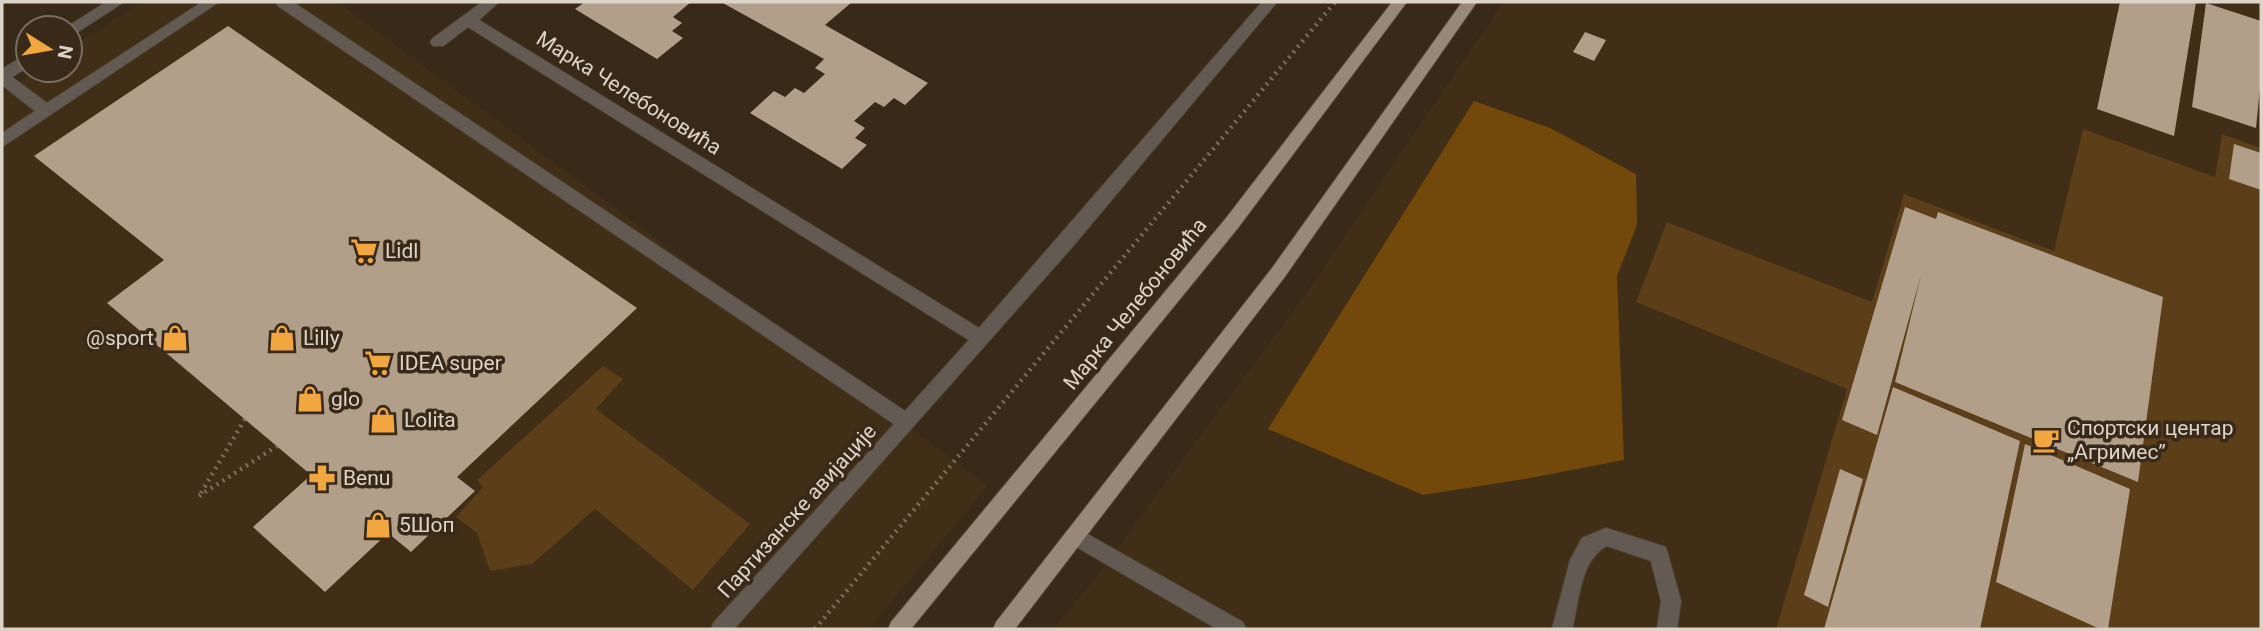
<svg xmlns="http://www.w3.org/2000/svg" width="2263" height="631" viewBox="0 0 2263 631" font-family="Roboto,sans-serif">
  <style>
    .built { fill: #412e16 }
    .green { fill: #5c3e18 }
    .forest { fill: #72490b }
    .building { fill: #b19f8a }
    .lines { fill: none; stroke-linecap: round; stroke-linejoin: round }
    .minor-casing { stroke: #524434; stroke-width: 2 }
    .major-casing { stroke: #524434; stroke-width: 2 }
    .path { stroke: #7c6f61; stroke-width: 4.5; stroke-dasharray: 2 5; stroke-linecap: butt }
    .minor { fill: #635b53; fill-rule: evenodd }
    .major { fill: #988877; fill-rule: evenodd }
    .labels { text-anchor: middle; stroke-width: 7; stroke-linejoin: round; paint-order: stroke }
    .street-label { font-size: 21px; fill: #ddd4c9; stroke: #382918 }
    .poi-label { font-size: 21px; fill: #ddd4c9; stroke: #382918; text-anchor: start }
  </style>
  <rect width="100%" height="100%" fill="#382918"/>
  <path class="built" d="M142,2H338L988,486L869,629H2V92L36,70H70V48Z
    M1503,2H2261V629H1053L1091,583L1306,293Z"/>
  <path class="green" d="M2083,129L2215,177L2222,134L2261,148V629H1776L1847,389L1636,302L1667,222L1872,302L1904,194L2054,251Z
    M603,366L623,379L596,409L750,524L693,590L595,509L532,564L490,571L477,533L456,517L483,487L477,480Z"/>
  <path class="forest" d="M1474,101L1550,128L1636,174L1637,225L1617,276L1624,460L1530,478L1423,495L1268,429Z"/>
  <path class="building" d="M585,2H691L673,17L682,23L672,31L683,38L657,59L575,9Z
    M721,2H852L825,25L928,83L905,105L894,98L884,107L875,102L854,121L865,128L855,138L867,145L842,169L750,113L774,91L785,97L795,88L804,93L825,74L815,68L824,59Z
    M2120,2H2196L2174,136L2097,109Z
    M2206,3L2261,21V78L2256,128L2192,107Z
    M228,26L637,308L457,477L475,491L411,552L388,533L325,592L253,527L311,475L107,303L164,260L34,156Z
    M1585,32L1606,40L1594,61L1573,52Z
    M2234,144L2261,153V190L2229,179Z
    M1905,207L1936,219L1938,212L2163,297L2138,482L1895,382L1921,275L1877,435L1842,420Z
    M1893,387L2020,441L1980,629H1824Z
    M2025,444L2130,489L2108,629H2100L1996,582Z
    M1840,469L1863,479L1828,607L1804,595Z"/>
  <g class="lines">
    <g class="minor-casing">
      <path id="minor" d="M106,2H124L70,37V28H65Z
        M202,2H219L2,147V133L35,111L2,85V69L28,53V67L12,77L47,103Z
        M276,2H293L905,411L969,340L468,27L443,46H433L430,42L433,38L482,2H499L479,20L979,328L1262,2H1277L1074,245L734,629H711L714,622L894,424L278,6Z
        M1075,527L1243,622L1246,629H1217L1068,542L1065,536L1068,530Z
        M1606,528L1666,547L1681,601L1677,629H1657L1661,601L1651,561L1607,546C1580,559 1579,603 1572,629H1552L1570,560L1582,538Z"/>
    </g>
    <g class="major-casing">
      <path id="major" d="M1392,2H1407L1238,228L911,629H888L891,622L1226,218Z
        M1462,2H1477L1284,278L1015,629H993L996,622L1272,268Z"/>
    </g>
    <path class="path" d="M201,493L245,419
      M199,496L277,446
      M815,629L1335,2"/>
    <use href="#minor" class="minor"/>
    <use href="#major" class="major"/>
  </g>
  <defs>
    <g id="supermarket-bare" transform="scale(2.1)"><path d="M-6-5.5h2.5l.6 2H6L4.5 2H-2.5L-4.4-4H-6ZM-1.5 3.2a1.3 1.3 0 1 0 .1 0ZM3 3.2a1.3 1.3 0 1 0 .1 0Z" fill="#f1a640" stroke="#382918" stroke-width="2.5" paint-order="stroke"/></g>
    <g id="shop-bare" transform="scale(2.1)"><path d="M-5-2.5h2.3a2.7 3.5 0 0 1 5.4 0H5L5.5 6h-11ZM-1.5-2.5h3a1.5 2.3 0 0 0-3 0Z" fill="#f1a640" stroke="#382918" stroke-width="2.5" paint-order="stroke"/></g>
    <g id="cafe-bare" transform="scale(2.1)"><path d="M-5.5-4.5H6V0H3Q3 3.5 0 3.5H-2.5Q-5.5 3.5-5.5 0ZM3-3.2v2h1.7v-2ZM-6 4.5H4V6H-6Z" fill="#f1a640" stroke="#382918" stroke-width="2.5" paint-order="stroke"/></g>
    <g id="pharmacy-bare" transform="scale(2.1)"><path d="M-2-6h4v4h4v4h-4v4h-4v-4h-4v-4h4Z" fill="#f1a640" stroke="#382918" stroke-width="2.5" paint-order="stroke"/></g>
  </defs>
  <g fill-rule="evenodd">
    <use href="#supermarket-bare" x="364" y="251"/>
    <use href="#shop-bare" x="175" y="338"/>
    <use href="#shop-bare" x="282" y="338"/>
    <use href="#supermarket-bare" x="378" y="363"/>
    <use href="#shop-bare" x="310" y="399"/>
    <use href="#shop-bare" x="383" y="420"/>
    <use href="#cafe-bare" x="2046" y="440"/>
    <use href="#pharmacy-bare" x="322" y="478"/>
    <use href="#shop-bare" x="378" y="525"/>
  </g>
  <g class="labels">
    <g class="street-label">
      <text transform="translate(629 93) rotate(32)" y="7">Марка Челебоновића</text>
      <text transform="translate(1135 304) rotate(-51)" y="7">Марка Челебоновића</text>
      <text transform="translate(797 511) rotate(-48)" y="7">Партизанске авијације</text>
    </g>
    <g class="poi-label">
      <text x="385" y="258">Lidl</text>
      <text x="154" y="345" text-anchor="end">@sport</text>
      <text x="303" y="345">Lilly</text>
      <text x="399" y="370">IDEA super</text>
      <text x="331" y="406">glo</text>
      <text x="404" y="427">Lolita</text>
      <text x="2067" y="435">Спортски центар<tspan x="2067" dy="24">„Агримес”</tspan></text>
      <text x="343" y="485">Benu</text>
      <text x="399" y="532">5Шоп</text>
    </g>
  </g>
  <rect width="2263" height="631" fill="none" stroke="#ddd4c9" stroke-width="7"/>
  <g transform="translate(49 49) rotate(101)"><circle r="33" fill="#382918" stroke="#7a6d5f" stroke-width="2"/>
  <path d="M0-5L12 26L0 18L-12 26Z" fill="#f1a640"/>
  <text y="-10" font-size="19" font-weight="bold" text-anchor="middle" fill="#ddd4c9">N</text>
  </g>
</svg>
